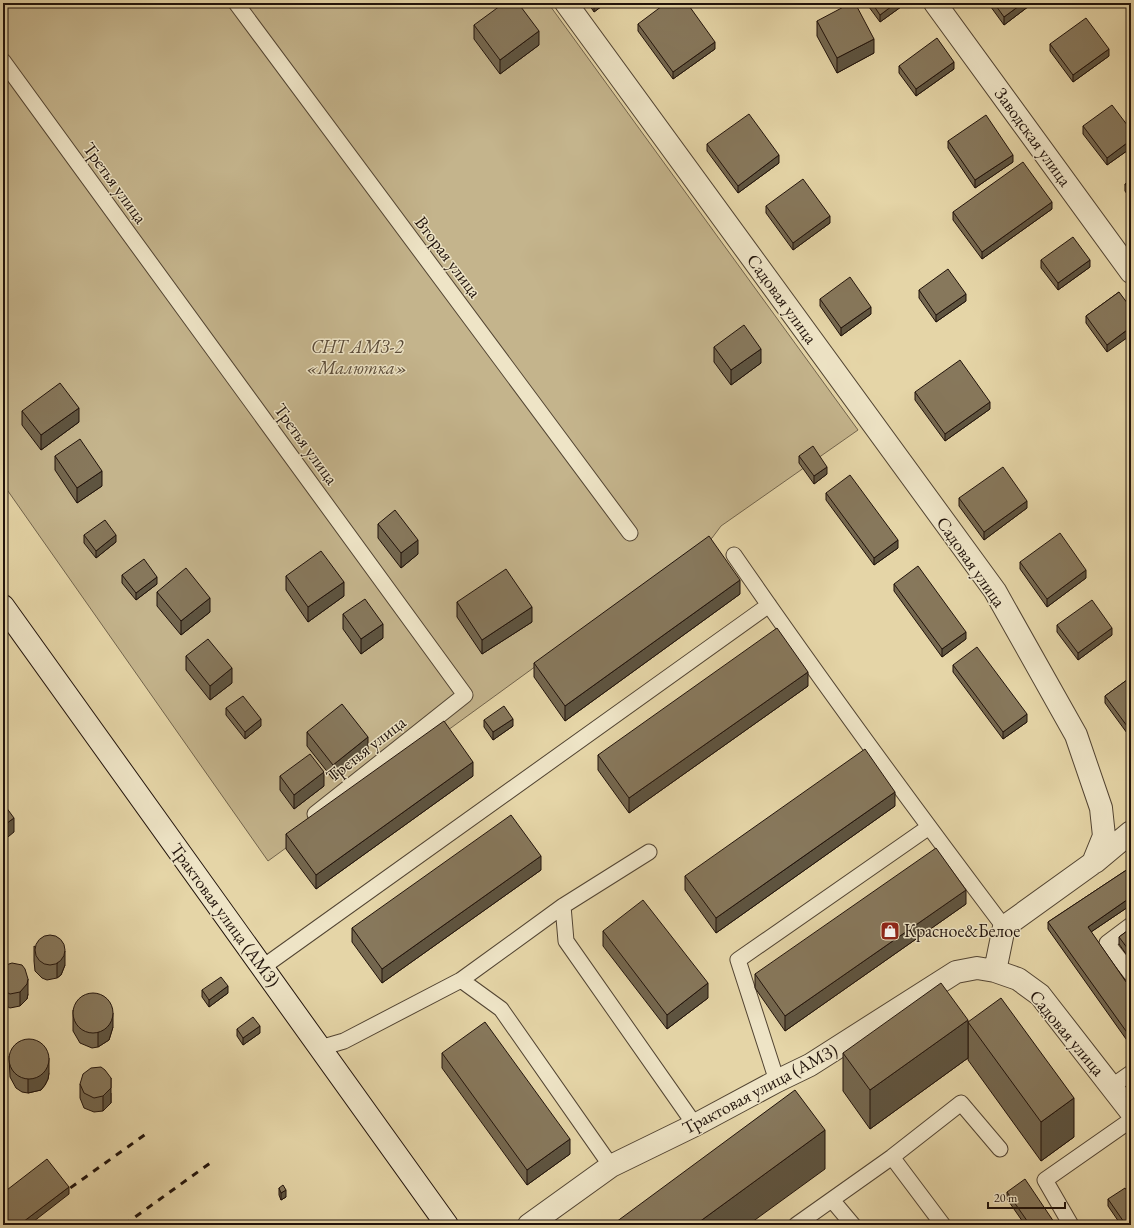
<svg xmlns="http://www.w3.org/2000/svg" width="1134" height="1228" viewBox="0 0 1134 1228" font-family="'EB Garamond',serif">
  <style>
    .green { fill: #c4b48c; stroke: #72644c }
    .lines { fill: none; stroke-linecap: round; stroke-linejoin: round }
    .lane-casing { stroke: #524432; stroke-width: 17 }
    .street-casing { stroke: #524432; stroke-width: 24 }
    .secondary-casing { stroke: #21130b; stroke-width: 24 }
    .lane { stroke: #eee4c6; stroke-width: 15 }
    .street { stroke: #eee4c6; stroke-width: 22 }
    .secondary { stroke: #eee4c6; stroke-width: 22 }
    .rail { stroke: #21130b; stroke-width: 3; stroke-dasharray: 7 7; stroke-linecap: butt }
    .wall { fill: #74674f; stroke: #21130b }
    .shaded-wall { fill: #5e5440; stroke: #21130b }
    .building { fill: #87785c; stroke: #21130b }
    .labels { text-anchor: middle; stroke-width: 3; stroke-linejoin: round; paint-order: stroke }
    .street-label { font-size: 18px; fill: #21130b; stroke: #eee4c6 }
    .park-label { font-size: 18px; font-style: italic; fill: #5a4b38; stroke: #eee4c6 }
    .poi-label { font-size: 18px; fill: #21130b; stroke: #eee4c6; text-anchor: start }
  </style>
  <rect width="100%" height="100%" fill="#e5d5a7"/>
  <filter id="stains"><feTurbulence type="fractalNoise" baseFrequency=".005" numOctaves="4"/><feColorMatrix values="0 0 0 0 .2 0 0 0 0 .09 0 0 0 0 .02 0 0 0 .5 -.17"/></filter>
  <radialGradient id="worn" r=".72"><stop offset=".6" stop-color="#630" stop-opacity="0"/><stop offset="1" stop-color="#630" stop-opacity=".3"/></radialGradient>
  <path class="green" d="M3,3H548L858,430L721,526L712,538L268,861L3,484Z"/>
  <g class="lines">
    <g class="lane-casing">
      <path id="lane" d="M236,3L630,533
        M3,61L465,695L315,814
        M734,555C821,681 912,805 1004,927
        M563,906L566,941L695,1125
        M1131,925L1107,943L1131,974
        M263,967L769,605
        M461,980L501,1009L611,1166
        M320,1048L344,1041L461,980L563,906L649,852
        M777,1081L738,960L929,827
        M1111,1087L1131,1073
        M892,1157L943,1225
        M832,1200L853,1225
        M796,1225L892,1157L961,1103L1000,1149
        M1071,1225L1045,1180L1131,1120"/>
    </g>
    <g class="street-casing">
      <path id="street" d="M566,3L995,591L1076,735L1101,808L1104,836L1093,863L1004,927L995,971L1018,979L1040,995L1131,1112
        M935,3L1131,272
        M1095,862L1131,832
        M529,1225L611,1166L695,1125L777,1081L810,1065L956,972L977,968L995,971"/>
    </g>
    <g class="secondary-casing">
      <path id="secondary" d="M3,606L447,1225"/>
    </g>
    <use href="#lane" class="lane"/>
    <use href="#street" class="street"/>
    <use href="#secondary" class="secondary"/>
    <path class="rail" d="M59,1196L150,1131
      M124,1225L213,1161"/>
  </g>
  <path class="wall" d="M588,3H606L594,12Z
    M866,3H905V4L880,22Z
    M988,3H1033L1004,25Z
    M817,21L874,53L837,73L817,36Z
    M638,24L715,49L673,79L638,31Z
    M474,25L539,45L500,74L474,39Z
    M1050,44L1109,56L1073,82L1050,51Z
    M899,66L954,69L916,96L899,73Z
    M1083,126L1131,130V148L1107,165L1083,134Z
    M948,141L1013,162L975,188L948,148Z
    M707,144L779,163L738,193L707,151Z
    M1131,179V200L1125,191V184Z
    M766,206L830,223L793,250L766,213Z
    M1052,209L982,259L953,220V212Z
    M1041,260L1090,267L1058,290L1041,268Z
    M919,290L966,301L936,322L919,298Z
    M1119,292L1107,352L1086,323V316Z
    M820,299L871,314L841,336L820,306Z
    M714,347L761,363L731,385L714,362Z
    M1131,379V390L1129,387V380Z
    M915,392L990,409L945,441L915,400Z
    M22,411L79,422L41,450L22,425Z
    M55,456L102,486L77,503L55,470Z
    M799,456L827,474L814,484L799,463Z
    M826,493L898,548L874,565L826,500Z
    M959,498L1027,508L984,540L959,506Z
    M378,524L418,554L401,568L378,538Z
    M84,535L116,542L96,558L84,543Z
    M1020,562L1086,578L1047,607L1020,569Z
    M122,575L157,584L136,600L122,583Z
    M286,576L344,596L308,622L286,590Z
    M894,584L966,639L942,657L894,591Z
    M157,592L210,612L181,635L157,606Z
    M740,594L565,721L534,677V663Z
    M457,602L532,622L482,654L457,617Z
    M343,614L383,638L361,654L343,629Z
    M1057,625L1112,635L1078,660L1057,632Z
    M186,656L232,683L210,700L186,670Z
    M953,665L1027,722L1003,739L953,672Z
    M1131,677V731L1127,733L1105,703V696Z
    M808,686L629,813L598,770V755Z
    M226,708L261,726L245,739L226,715Z
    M484,720L513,726L493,740L484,727Z
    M307,732L368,752L333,779L307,746Z
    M280,776L324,786L294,809L280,790Z
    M473,776L316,889L286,849V834Z
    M895,806L716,933L685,890V876Z
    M1131,867V905L1091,932L1131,989V1046L1048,929V922Z
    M541,870L382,983L352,942V928Z
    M966,904L785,1031L755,988V974Z
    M1131,928V961L1119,944V937Z
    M603,931L708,998L667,1029L603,946Z
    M34,946L65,965L61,975L57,978L47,980L42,978L35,971L34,961Z
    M3,966L28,994L27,999L20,1006L10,1008L3,1004Z
    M202,990L228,993L209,1007L202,997Z
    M73,1010L113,1027L109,1040L98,1047L92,1048L80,1043L73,1031Z
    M968,1022L1074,1137L1041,1161L968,1060Z
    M237,1029L260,1033L243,1045L237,1036Z
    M442,1053L570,1154L527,1185L442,1068Z
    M843,1053L968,1058L870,1129L843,1091Z
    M9,1056L49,1073L48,1079L45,1085L41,1090L28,1093L22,1092L16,1088L10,1077Z
    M80,1084L111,1093V1103L103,1111L94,1112L84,1108L80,1098Z
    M279,1188L286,1197L281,1200L279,1195Z
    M1007,1192L1056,1225H1025L1007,1199Z
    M1108,1199L1131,1225H1121L1108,1206Z"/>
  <path class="shaded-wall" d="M596,3H606L594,12V5Z
    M896,3H905V4L880,22V15Z
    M1023,3H1033L1004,25V17Z
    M539,31V45L500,74V60Z
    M874,39V53L837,73V58Z
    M715,42V49L673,79V72Z
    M1109,49V56L1073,82V75Z
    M954,62V69L916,96V89Z
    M1131,140V148L1107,165V158Z
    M779,155V163L738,193V186Z
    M1013,155V162L975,188V180Z
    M1052,202V209L982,259V252Z
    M830,216V223L793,250V243Z
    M1090,260V267L1058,290V283Z
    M966,294V301L936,322V315Z
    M871,307V314L841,336V328Z
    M1131,327V335L1107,352V345Z
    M761,349V363L731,385V370Z
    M990,402V409L945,441V434Z
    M79,408V422L41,450V435Z
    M827,467V474L814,484V476Z
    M102,471V486L77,503V488Z
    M1027,501V508L984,540V532Z
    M116,535V542L96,558V551Z
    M418,540V554L401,568V553Z
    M898,540V548L874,565V558Z
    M1086,570V578L1047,607V599Z
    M157,577V584L136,600V593Z
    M740,580V594L565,721V706Z
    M344,582V596L308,622V607Z
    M210,598V612L181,635V621Z
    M532,607V622L482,654V640Z
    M383,624V638L361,654V639Z
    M1112,628V635L1078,660V653Z
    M966,632V639L942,657V649Z
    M232,668V683L210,700V686Z
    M808,672V686L629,813V798Z
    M1027,714V722L1003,739V732Z
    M261,719V726L245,739V732Z
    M513,719V726L493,740V732Z
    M1131,723V731L1127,733V726Z
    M368,737V752L333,779V765Z
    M473,762V776L316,889V875Z
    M324,772V786L294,809V795Z
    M895,792V806L716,933V918Z
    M14,818V832L3,841V826Z
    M541,856V870L382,983V969Z
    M966,890V904L785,1031V1016Z
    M1131,897V905L1088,934V927Z
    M65,951V965L61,975L57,978V964Z
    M28,979V994L27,999L20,1006V992Z
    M708,983V998L667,1029V1015Z
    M228,986V993L209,1007V1000Z
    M113,1013V1027L109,1040L98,1047V1033Z
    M968,1020V1058L870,1129V1090Z
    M260,1026V1033L243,1045V1038Z
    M49,1058V1073L48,1079L45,1085L41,1090L28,1093V1079Z
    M111,1078V1103L103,1111V1096Z
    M1074,1098V1137L1041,1161V1122Z
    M825,1130V1169L748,1225H695Z
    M570,1139V1154L527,1185V1170Z
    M69,1187V1194L29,1225H19Z
    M286,1190V1197L281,1200V1193Z"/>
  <path class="building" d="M504,3H518L539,31L500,60L474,25Z
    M666,3H687L715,42L673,72L638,24Z
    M851,3H855L874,39L837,58L817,21Z
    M872,3H896L880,15Z
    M994,3H1023L1004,17Z
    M1086,18L1109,49L1073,75L1050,44Z
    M937,38L954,62L916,89L899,66Z
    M1112,105L1131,130V140L1107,158L1083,126Z
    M749,114L779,155L738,186L707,144Z
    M986,115L1013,155L975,180L948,141Z
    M1023,162L1052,202L982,252L953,212Z
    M803,179L830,216L793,243L766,206Z
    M1131,179V192L1125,184Z
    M1073,237L1090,260L1058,283L1041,260Z
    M948,269L966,294L936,315L919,290Z
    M850,277L871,307L841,328L820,299Z
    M1119,292L1131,308V327L1107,345L1086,316Z
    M744,325L761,349L731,370L714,347Z
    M960,360L990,402L945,434L915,392Z
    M60,383L79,408L41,435L22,411Z
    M80,439L102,471L77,488L55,456Z
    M813,446L827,467L814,476L799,456Z
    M1003,467L1027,501L984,532L959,498Z
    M850,475L898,540L874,558L826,493Z
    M395,510L418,540L401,553L378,524Z
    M105,520L116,535L96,551L84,535Z
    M1060,533L1086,570L1047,599L1020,562Z
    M709,536L740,580L565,706L534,663Z
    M321,551L344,582L308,607L286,576Z
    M144,559L157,577L136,593L122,575Z
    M918,566L966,632L942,649L894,584Z
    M186,568L210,598L181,621L157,592Z
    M506,569L532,607L482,640L457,602Z
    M365,599L383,624L361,639L343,614Z
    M1092,600L1112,628L1078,653L1057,625Z
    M777,628L808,672L629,798L598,755Z
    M208,639L232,668L210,686L186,656Z
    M977,647L1027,714L1003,732L953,665Z
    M1131,677V723L1127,726L1105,696Z
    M243,696L261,719L245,732L226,708Z
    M342,704L368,737L333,765L307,732Z
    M504,706L513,719L493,732L484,720Z
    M444,721L473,762L316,875L286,834Z
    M865,749L895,792L716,918L685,876Z
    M310,754L324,772L294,795L280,776Z
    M3,803L14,818L3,826Z
    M511,815L541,856L382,969L352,928Z
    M936,848L966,890L785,1016L755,974Z
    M1131,867V897L1088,927L1131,989V1038L1048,922Z
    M643,900L708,983L667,1015L603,931Z
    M1131,928V953L1119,937Z
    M35 950a15 15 0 1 1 30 0a15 15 0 1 1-30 0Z
    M12,963L22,965L25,969L28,979L27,984L20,992L10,994L3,990V966Z
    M221,977L228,986L209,1000L202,990Z
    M941,983L968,1020L870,1090L843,1053Z
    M73 1013a20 20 0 1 1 40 0a20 20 0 1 1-40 0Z
    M1001,998L1074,1098L1041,1122L968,1022Z
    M253,1017L260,1026L243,1038L237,1029Z
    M485,1022L570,1139L527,1170L442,1053Z
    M9 1059a20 20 0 1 1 40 0a20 20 0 1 1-40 0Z
    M101,1067L105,1070L111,1078V1088L103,1096L94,1098L84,1093L80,1084L83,1074L91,1068Z
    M795,1090L825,1130L695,1225H612Z
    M47,1159L69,1187L19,1225H3V1193Z
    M1025,1179L1056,1225H1030L1007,1192Z
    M283,1185L286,1190L281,1193L279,1188Z
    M1125,1188L1131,1196V1225H1126L1108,1199Z
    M828,1221L831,1225H823Z"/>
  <defs>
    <g id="shop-square" transform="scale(1)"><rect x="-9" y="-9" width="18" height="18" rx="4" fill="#8f2418" stroke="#eee4c6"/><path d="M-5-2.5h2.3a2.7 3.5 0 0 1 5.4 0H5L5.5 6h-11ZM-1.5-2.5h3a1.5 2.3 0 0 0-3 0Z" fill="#fff"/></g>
  </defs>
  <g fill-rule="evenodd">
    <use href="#shop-square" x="890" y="931"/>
  </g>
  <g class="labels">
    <g class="street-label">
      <text transform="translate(1033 137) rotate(54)" y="6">Заводская улица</text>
      <text transform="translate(115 183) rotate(54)" y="6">Третья улица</text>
      <text transform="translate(448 257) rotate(53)" y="6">Вторая улица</text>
      <text transform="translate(782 299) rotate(54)" y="6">Садовая улица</text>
      <text transform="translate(306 444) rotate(54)" y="6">Третья улица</text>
      <text transform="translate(971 562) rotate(55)" y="6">Садовая улица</text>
      <text transform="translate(366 749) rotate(-38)" y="6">Третья улица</text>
      <text transform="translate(225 915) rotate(54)" y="6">Трактовая улица (АМЗ)</text>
      <text transform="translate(1067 1033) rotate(50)" y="6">Садовая улица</text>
      <text transform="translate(760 1089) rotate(-28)" y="6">Трактовая улица (АМЗ)</text>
    </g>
    <g class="park-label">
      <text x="357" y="353">СНТ АМЗ-2<tspan x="357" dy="21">«Малютка»</tspan></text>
    </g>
    <g class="poi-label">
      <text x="904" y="937">Красное&amp;Белое</text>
    </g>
  </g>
  <rect width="1134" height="1228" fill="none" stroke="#e5d5a7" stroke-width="16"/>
  <rect x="4" y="4" width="1126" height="1220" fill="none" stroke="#21130b" stroke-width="2"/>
  <rect x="8" y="8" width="1118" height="1212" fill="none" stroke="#21130b"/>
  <path d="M988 1202v6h77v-6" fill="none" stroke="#21130b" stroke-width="2"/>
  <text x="994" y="1202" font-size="12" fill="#21130b" stroke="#eee4c6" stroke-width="3" paint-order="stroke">20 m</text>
  <rect width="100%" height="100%" filter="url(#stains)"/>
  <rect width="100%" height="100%" fill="url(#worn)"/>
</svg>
